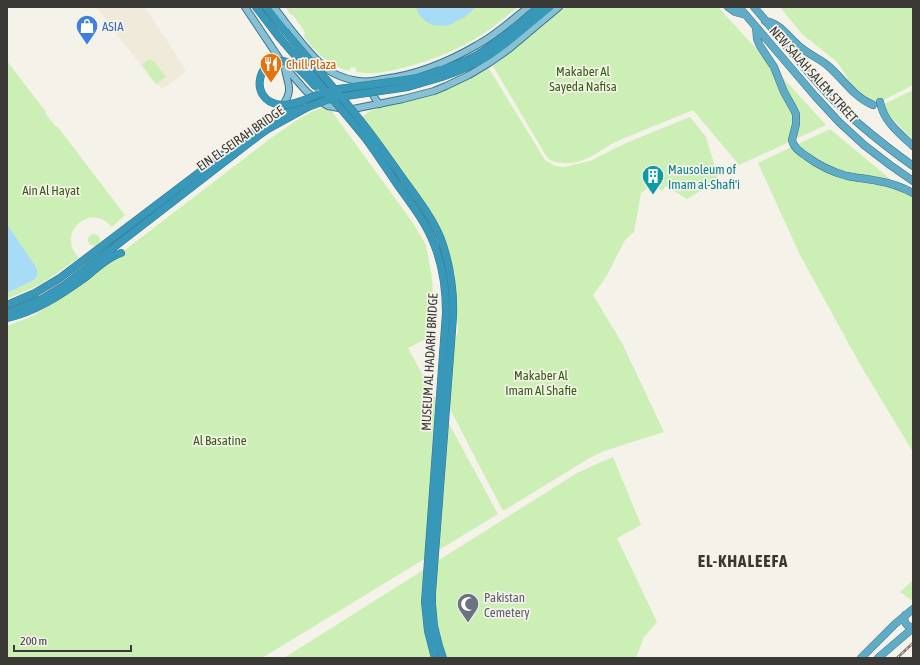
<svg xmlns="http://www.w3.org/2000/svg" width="920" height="665" viewBox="0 0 920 665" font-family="'Asap Condensed',sans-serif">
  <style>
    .built { fill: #efeada }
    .green { fill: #cbefb5 }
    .water { fill: #a8dbf7 }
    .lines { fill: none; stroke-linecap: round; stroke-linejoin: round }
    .primary-casing { stroke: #39778b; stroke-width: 8 }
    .trunk-casing { stroke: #39778b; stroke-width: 8 }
    .motorway-casing { stroke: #39778b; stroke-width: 8 }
    .primary { stroke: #88c1d5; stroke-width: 6 }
    .trunk { stroke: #60acc7; stroke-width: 7 }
    .motorway { stroke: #3898b9; stroke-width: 7 }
    .rail-casing { stroke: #7a7974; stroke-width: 2.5 }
    .rail { stroke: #f5f2ea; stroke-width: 1; stroke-dasharray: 3; stroke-linecap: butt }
    .motorway-bridge-casing { stroke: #39778b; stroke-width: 8; stroke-linecap: butt }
    .motorway-bridge { stroke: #3898b9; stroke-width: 7 }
    .labels { text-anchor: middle; stroke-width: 3.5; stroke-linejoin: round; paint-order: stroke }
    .shop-label { font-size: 13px; fill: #366cbe; stroke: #f5f2ea; text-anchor: start }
    .food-label { font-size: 13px; fill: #c56008; stroke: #f5f2ea; text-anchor: start }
    .park-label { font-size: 13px; fill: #365e13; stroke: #f5f2ea }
    .street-label { font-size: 13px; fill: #3a3936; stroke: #f5f2ea }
    .culture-label { font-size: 13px; fill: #0d838f; stroke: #f5f2ea; text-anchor: start }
    .worship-label { font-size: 13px; fill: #5b616d; stroke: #f5f2ea; text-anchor: start }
    .district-label { font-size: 17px; font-weight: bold; letter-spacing: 1px; fill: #393730; stroke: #f5f2ea }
  </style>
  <rect width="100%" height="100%" fill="#f5f2ea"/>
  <path class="built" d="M98,7H145L185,69V73L162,89L159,85H156L97,8Z"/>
  <path class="green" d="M285,7H518C502,20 486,33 468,43C444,56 410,68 383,72C374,74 365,73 356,72V68L351,67L349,71C328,65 318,54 304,37L305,32L293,15H291Z
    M557,7H718L826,125L739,165L693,110C669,120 646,129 622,139C597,149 586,168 555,162C548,161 544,153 541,147L491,63Z
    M780,7H913V85L882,101H874L866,98L855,90L843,71L836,61L802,34Z
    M148,60L154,61L166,77L156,84L142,65Z
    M7,61L46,112L45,113L56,127L57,126L125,215L112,227C90,201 55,234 79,258L54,275L41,284L7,299V293L34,280L37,269L7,224Z
    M488,67L545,160L555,166L565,167L590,161L626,143L690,117L706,137L719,180L687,199L666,186L662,191L653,184L641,193L634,232L625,240L606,277L593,295L622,343L664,432L604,451L588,459L503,511L449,407L453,345L458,332L455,275L446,248L381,143L362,117L370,111L402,101Z
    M913,90V140L880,106Z
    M328,106L413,223L426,245L432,278L434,311L430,337L408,348L498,514L262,658H7V326L33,316L60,299L99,270L271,138L297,120L313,111Z
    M830,129L895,183L913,195V452L861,366L800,255L758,163Z
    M88 240a6 6 0 1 1 12 0a6 6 0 1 1-12 0Z
    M613,457L641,525L617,538L657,622L644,637L636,658H284L577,473L592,466Z
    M913,580V599L911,600L900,592Z"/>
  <path class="water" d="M416,7H476L465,17L456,21L450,25L445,26L433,25L428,23L423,19L418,13Z
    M7,224L36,267C38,272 38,276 34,280L7,293Z"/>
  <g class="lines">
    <g class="primary-casing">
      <path id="primary" d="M245,7L285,67L306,91L313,97L328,106L344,109H353L403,99L434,91L446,86L469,75L489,63L509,49L559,7
        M274,7C284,21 295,35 306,48C314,57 322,67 333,73C341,77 350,80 359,81C367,82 375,81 383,79C416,75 448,62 477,45C496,35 512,20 528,7
        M373,81C370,90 373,98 380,104
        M272,117C280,109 290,99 289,87C288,81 286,75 285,69"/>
    </g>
    <g class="trunk-casing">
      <path id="trunk" d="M728,7L735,12L746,15
        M739,7L815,96L839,122L864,145L890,165L913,181
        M754,7C777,34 799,62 823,89C849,118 881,143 913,166
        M765,21C780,23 788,37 799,46C808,54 818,58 827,65C843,78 853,97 873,105
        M756,27L757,39L760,46L774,67L784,92L793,108L796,114V124L792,140C793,147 800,152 806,156C818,165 832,172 847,176C858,178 868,179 878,181C890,183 902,187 913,193
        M880,102C884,122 899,133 913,146
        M905,615C903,621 906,627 913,627
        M861,658L895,624L913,609
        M878,658L913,628"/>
    </g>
    <g class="motorway-casing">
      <path id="motorway" d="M256,7L279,37
        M266,7L285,31
        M440,70C453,66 465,62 477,55C500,41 519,24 539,7
        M442,77C459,71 475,64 490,55C511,41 530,23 550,7
        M7,305L35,293L60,278L246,137L265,124L299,104
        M7,314L42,299L65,285L258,136L268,129L308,107
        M7,318C36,312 62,294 86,277C97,268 108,257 121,253"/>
    </g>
    <use href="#primary" class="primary"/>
    <use href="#trunk" class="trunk"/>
    <use href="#motorway" class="motorway"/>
    <g class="rail-casing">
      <path id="rail" d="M897,658L913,643"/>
    </g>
    <use href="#rail" class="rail"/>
    <g class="motorway-bridge-casing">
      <path id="motorway-bridge" d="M285,31C312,64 341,95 367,129C378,143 388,158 399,173C414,194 431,215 441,239C450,264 454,290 453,317L432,593V604L434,626L439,646L443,658
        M279,37C308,71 338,104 366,139C378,155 388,171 399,187C412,205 426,223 434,244C443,266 446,289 446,313L425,602L428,631L435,658
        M316,87C309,80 301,69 292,64C260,47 244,101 281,105C293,106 306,99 317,95C324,93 330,91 338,89L406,80L417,78L440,70
        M308,107L329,99L339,97L408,87L442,77"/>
    </g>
    <use href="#motorway-bridge" class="motorway-bridge"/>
  </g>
  <defs>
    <g id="shop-pin" transform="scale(1.15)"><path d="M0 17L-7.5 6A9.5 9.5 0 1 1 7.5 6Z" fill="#3f7fe0" stroke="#f5f2ea"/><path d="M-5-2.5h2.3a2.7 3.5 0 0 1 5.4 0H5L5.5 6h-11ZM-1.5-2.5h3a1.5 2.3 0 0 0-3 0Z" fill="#fff"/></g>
    <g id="restaurant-pin" transform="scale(1.15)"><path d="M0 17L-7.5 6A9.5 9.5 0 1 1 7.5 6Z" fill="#e8710a" stroke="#f5f2ea"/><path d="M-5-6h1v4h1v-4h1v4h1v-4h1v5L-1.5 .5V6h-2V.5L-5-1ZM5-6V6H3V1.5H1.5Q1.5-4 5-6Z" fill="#fff"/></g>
    <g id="building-pin" transform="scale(1.15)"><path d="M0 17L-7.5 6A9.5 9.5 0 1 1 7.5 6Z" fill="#0f9aa8" stroke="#f5f2ea"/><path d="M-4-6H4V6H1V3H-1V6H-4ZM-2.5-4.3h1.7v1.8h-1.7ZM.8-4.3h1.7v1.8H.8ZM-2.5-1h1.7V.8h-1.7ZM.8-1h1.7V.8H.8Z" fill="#fff"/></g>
    <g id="mosque-pin" transform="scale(1.15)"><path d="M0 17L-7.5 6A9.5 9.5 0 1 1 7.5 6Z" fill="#6b7280" stroke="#f5f2ea"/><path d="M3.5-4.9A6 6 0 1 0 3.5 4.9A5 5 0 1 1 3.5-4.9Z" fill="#fff"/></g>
  </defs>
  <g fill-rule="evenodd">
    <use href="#shop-pin" x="87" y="26"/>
    <use href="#restaurant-pin" x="271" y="64"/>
    <use href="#building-pin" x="653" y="176"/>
    <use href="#mosque-pin" x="468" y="604"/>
  </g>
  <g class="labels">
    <g class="shop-label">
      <text x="102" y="31">ASIA</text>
    </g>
    <g class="food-label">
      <text x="286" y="69">Chill Plaza</text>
    </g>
    <g class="park-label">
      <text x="583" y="76">Makaber Al<tspan x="583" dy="15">Sayeda Nafisa</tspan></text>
      <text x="51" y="195">Ain Al Hayat</text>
      <text x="541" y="380">Makaber Al<tspan x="541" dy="15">Imam Al Shafie</tspan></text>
      <text x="220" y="445">Al Basatine</text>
    </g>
    <g class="street-label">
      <text transform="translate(814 74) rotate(48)" y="5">NEW SALAH SALEM STREET</text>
      <text transform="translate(240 138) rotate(-35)" y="5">EIN EL SEIRAH BRIDGE</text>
      <text transform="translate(429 362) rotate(-87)" y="5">MUSEUM AL HADARH BRIDGE</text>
    </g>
    <g class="culture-label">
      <text x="668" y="174">Mausoleum of<tspan x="668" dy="15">Imam al-Shafi'i</tspan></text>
    </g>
    <g class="worship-label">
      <text x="484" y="602">Pakistan<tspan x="484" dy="15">Cemetery</tspan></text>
    </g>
    <g class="district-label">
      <text x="743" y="567">EL-KHALEEFA</text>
    </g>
  </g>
  <rect width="920" height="665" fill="none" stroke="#3a3936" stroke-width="16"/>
  <path d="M14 645v6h117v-6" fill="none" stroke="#3a3936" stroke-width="2"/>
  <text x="20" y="645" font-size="12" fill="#3a3936" stroke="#f5f2ea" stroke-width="3" paint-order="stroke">200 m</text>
</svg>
